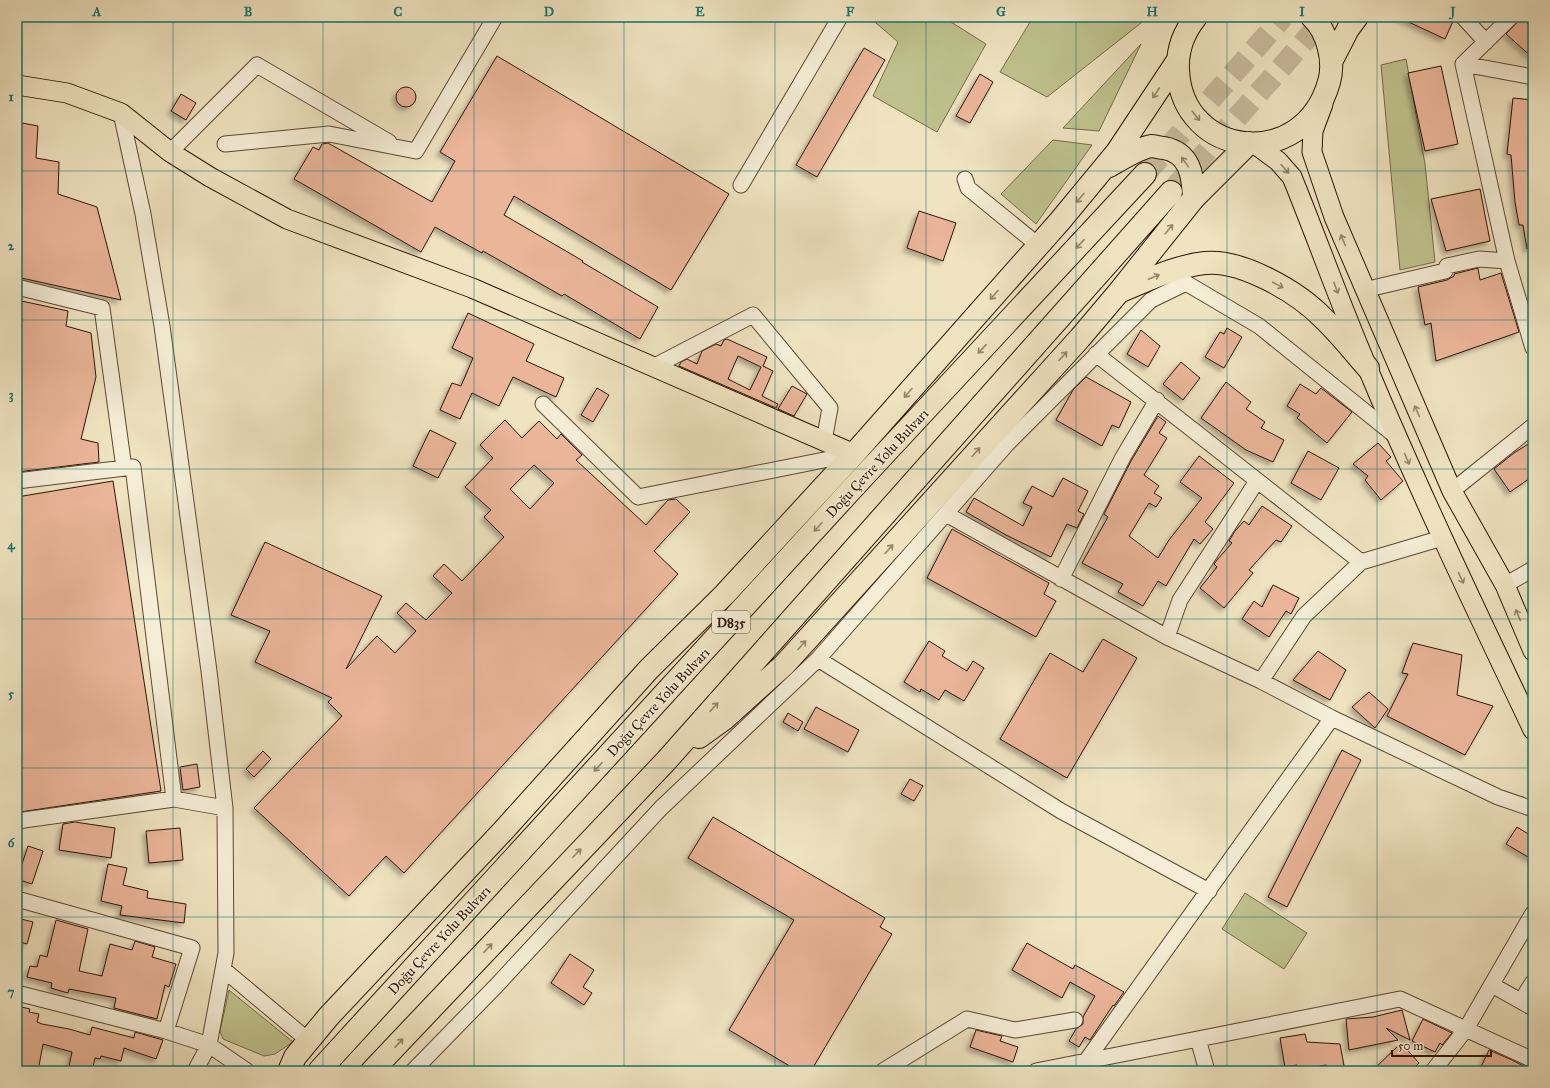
<svg xmlns="http://www.w3.org/2000/svg" width="1550" height="1088" viewBox="0 0 1550 1088" font-family="'IM FELL Great Primer',serif">
  <style>
    .green { fill: #bfc28e; stroke: #766a48 }
    .building { fill: #eab599; stroke: #2e1303; fill-rule: evenodd; filter: url(#shadow) }
    .lines { fill: none; stroke-linecap: round; stroke-linejoin: round }
    .highway-tunnel { stroke: #c8b99a; stroke-width: 22; stroke-dasharray: 22 11; stroke-linecap: butt }
    .minor-casing { stroke: #5e4732; stroke-width: 17 }
    .major-casing { stroke: #2e1303; stroke-width: 21 }
    .highway-casing { stroke: #2e1303; stroke-width: 24 }
    .minor { stroke: #f5edd6; stroke-width: 15 }
    .major { stroke: #efe3c0; stroke-width: 19 }
    .highway { stroke: #efe3c0; stroke-width: 22 }
    .oneway { stroke: #98856b }
    .grid { fill: none; stroke: #0f766e; stroke-width: 1; stroke-opacity: 0.55 }
    .labels { text-anchor: middle; stroke-width: 3.5; stroke-linejoin: round; paint-order: stroke }
    .shield { fill: #f5edd6; stroke: #6a5442; stroke-width: 1 }
    .shield-label { font-size: 13px; font-weight: bold; fill: #2e1303 }
    .street-label { font-size: 14px; fill: #2e1303; stroke: #f5edd6 }
    .neatline { fill: none; stroke: #0f766e; stroke-width: 1.5 }
    .grid-label { font-size: 13px; text-anchor: middle; font-weight: bold; fill: #0f766e }
  </style>
  <defs>
    <filter id="shadow"><feDropShadow dx="-3.5" dy="3.5" stdDeviation="2" flood-color="#0004"/></filter>
  </defs>
  <rect width="100%" height="100%" fill="#efe3c0"/>
  <filter id="stains"><feTurbulence type="fractalNoise" baseFrequency=".005" numOctaves="4"/><feColorMatrix values="0 0 0 0 .2 0 0 0 0 .09 0 0 0 0 .02 0 0 0 .5 -.17"/></filter>
  <radialGradient id="worn" r=".72"><stop offset=".6" stop-color="#630" stop-opacity="0"/><stop offset="1" stop-color="#630" stop-opacity=".3"/></radialGradient>
  <path class="green" d="M869,17H943L986,44L937,132L873,96L898,42Z
    M1033,17H1142L1141,23L1047,97L1000,72Z
    M1141,44L1099,131L1063,128Z
    M1406,59L1425,164L1435,262L1400,270L1381,65Z
    M1053,140L1092,145L1036,224L1001,194Z
    M1245,893L1307,933L1284,969L1222,929Z
    M229,990L293,1042L275,1054L264,1056L223,1039L220,1031Z"/>
  <path class="building" d="M1398,17H1454V19L1445,39Z
    M1522,17L1533,29V58L1506,34Z
    M864,48L885,60L817,177L796,165Z
    M497,56L729,194L671,290L514,196L504,215L583,261L582,262L658,307L640,339L564,294L562,296L483,251L482,253L435,227L421,252L294,179L313,147L319,150L322,144L328,143L432,202L455,161L440,152Z
    M1441,66L1458,144L1425,151L1408,73Z
    M980,74L993,82L970,123L956,116Z
    M396 97a10 10 0 1 1 20 0a10 10 0 1 1-20 0Z
    M181,94L196,103L186,120L171,111Z
    M1513,98L1533,100V248L1527,249L1523,225H1519L1515,202L1511,155L1507,154Z
    M17,122L38,126L36,158L59,162L58,194L97,207L121,300L17,277Z
    M1480,189L1490,241L1446,251L1431,199Z
    M919,211L956,223L943,261L907,248Z
    M1478,268L1480,280L1501,273L1519,332L1436,361L1431,323L1425,325L1418,287L1447,280L1454,276V274Z
    M17,300L68,311L66,326L91,333L96,377L81,439L98,443L99,462L17,472Z
    M468,313L534,344L526,361L564,378L556,397L513,377L499,406L472,393L460,419L440,410L452,383L461,386L473,358L452,348Z
    M1227,328L1242,337L1224,368L1205,357L1220,332L1224,334Z
    M1141,330L1160,346L1148,367L1127,354Z
    M727,339L767,357L763,366L773,371L762,396L778,404L776,408L679,366L681,362L687,359L697,364L702,351L716,344L721,346L724,340ZM738,356L761,367L750,390L728,379Z
    M1181,362L1200,378L1183,400L1163,384Z
    M1086,377L1131,402L1119,428L1112,425L1102,446L1056,420L1073,390Z
    M1226,382L1251,402L1246,409L1265,422L1261,428L1284,440L1273,462L1246,450L1201,418Z
    M1300,384L1316,394L1321,388L1352,412L1327,443L1297,418L1300,414L1287,406Z
    M792,386L807,394L794,416L778,409Z
    M597,388L609,395L593,422L581,415Z
    M1158,416L1166,422L1159,433L1167,438L1144,475L1159,486L1154,493L1162,498L1156,507L1149,503L1129,536L1158,558L1169,540L1202,498L1180,482L1199,456L1234,483L1205,522L1213,529L1200,544L1194,539L1166,586L1158,581L1143,606L1118,592L1123,584L1082,563L1108,517L1104,514L1131,461Z
    M505,420L522,438L539,421L557,439L561,434L582,455L576,460L646,525L668,500L676,499L690,512L654,551L678,574L404,873L386,856L349,896L254,808L342,716L328,702L332,698L255,662L270,631L231,615L265,542L382,596L346,669L377,636L395,653L416,631L397,613L406,603L426,620L452,593L433,576L444,564L462,581L504,537L484,517L491,510L465,487L493,458L480,445ZM534,465L554,483L530,509L510,489Z
    M430,430L456,443L438,478L413,466Z
    M1533,441V476L1510,492L1494,469L1514,453Z
    M1378,443L1391,457L1386,461L1403,481L1381,500L1365,480L1368,476L1353,464Z
    M1308,451L1339,468L1321,500L1291,483Z
    M1063,478L1088,491L1078,511L1084,514L1077,528L1067,524L1051,557L1006,535L966,512L974,498L1023,526L1032,507L1023,503L1032,486L1053,497Z
    M113,481L161,791L20,812L17,795V497Z
    M1262,506L1292,526L1281,542L1276,540L1249,570L1253,573L1224,608L1200,588L1217,567L1214,564L1217,560L1232,543L1229,541L1235,531L1244,521L1249,525Z
    M952,529L1049,583L1044,594L1056,601L1036,637L927,578Z
    M1273,585L1299,598L1291,614L1286,611L1269,637L1242,619L1254,601L1262,607Z
    M1103,639L1137,658L1067,778L1000,739L1050,653L1083,672Z
    M929,641L945,651L942,656L967,671L973,661L984,668L964,701L945,690L939,700L921,689L920,692L904,682Z
    M1413,643L1462,655L1457,695L1493,706L1465,755L1387,716L1408,674L1402,673Z
    M1318,651L1346,670L1330,700L1293,680Z
    M1369,692L1388,709L1375,728L1352,707Z
    M816,707L859,730L848,752L804,729Z
    M788,713L803,722L798,731L783,722Z
    M1342,750L1361,760L1287,907L1268,897Z
    M263,751L271,759L254,777L246,769Z
    M197,764L200,787L183,790L180,767Z
    M910,779L923,786L914,801L901,794Z
    M713,817L885,918L880,927L892,934L811,1071H798L729,1030L794,920L688,858Z
    M75,822L115,828L111,858L59,850L63,824Z
    M1517,827L1533,837V860L1506,844Z
    M180,828L183,860L149,863L146,831Z
    M28,846L43,851L32,884L17,879Z
    M108,864L127,868L123,885L148,891L147,898L186,904L184,923L120,915L122,906L101,901Z
    M17,918L33,922L27,944L17,941Z
    M56,920L88,929L79,971L102,976L110,944L132,950L135,941L155,947L152,957L176,964L169,987L165,985L157,1019L114,1008L116,998L69,989L68,993L51,988L52,983L27,977L30,966L37,967L40,955L47,957Z
    M1027,943L1073,969L1075,965L1124,992L1114,1006L1113,1005L1090,1040L1085,1037L1079,1047L1069,1041L1076,1029L1083,1024V1017L1095,996L1070,982L1062,998L1012,970Z
    M570,954L594,970L583,987L592,993L584,1005L551,983Z
    M17,1006L30,1009L29,1012L39,1014L37,1022L42,1024L69,1029L90,1035L92,1027L134,1038L135,1032L163,1040L156,1059L124,1048L121,1061L101,1056L100,1059L95,1058L92,1071H68L72,1052L43,1044L38,1071H17L22,1038L17,1037Z
    M1402,1010L1410,1040L1386,1028L1398,1040L1349,1050L1346,1019L1373,1017Z
    M1423,1019L1452,1033L1442,1045L1440,1043L1435,1052L1412,1041Z
    M976,1030L1002,1036L1000,1041L1018,1047L1013,1062L970,1047Z
    M1305,1034L1307,1042L1340,1044L1345,1071H1328L1326,1065L1297,1070V1065L1285,1067L1280,1038Z
    M1401,1043L1419,1063L1411,1071H1372Z
    M1489,1050L1512,1060L1533,1071H1479Z"/>
  <g class="lines">
    <path class="highway-tunnel" d="M1145,174L1283,17
      M1171,192L1326,17"/>
    <g class="minor-casing">
      <path id="minor" d="M1463,17L1486,42
        M1511,17L1463,64L1507,261L1533,348
        M1463,64L1533,77
        M121,113L143,214L162,326L209,671L225,808L226,953L209,1045L195,1071
        M225,144L329,134L416,151L495,17
        M170,152L257,65L389,142
        M965,179L968,188L1038,245
        M741,185L840,17
        M17,287L102,308L124,468
        M1364,290L1445,271L1447,266L1479,259L1507,261
        M1096,354L1361,562L1304,616L1261,681
        M653,367L753,315L830,408L824,441
        M543,404L638,497L854,454
        M17,481L133,467L174,799
        M1452,491L1533,426
        M946,514L1167,637L1261,681L1332,718L1498,797L1533,809
        M1361,562L1442,538
        M1061,579L1123,457L1157,400
        M1505,585L1533,569
        M1167,637L1180,600L1257,481
        M818,659L1061,811L1209,891
        M17,821L174,799L225,808
        M17,899L192,948L166,1031
        M223,969L309,1041
        M1492,985L1533,1008
        M17,993L166,1031L209,1045L247,1071
        M1521,1001L1533,982
        M1198,1039L1207,1071
        M1086,1061L1332,718
        M413,1071L496,986L661,808L818,659L1007,444L1151,300L1186,283L1259,326L1398,438
        M883,1071L967,1019L1015,1030L1075,1020
        M1036,1071L1400,999L1533,1060
        M1433,1071L1466,1029L1533,913"/>
    </g>
    <g class="major-casing">
      <path id="major" d="M17,85L67,93L121,113L170,152L210,177L287,219L472,288L854,454
        M1323,104L1313,131L1312,152L1334,217L1452,491L1505,585L1533,651
        M1255,144L1278,161L1292,177C1318,241 1341,306 1368,369C1419,491 1476,610 1533,730"/>
    </g>
    <g class="highway-casing">
      <path id="highway" d="M1196,17C1184,32 1177,50 1178,70C1182,159 1304,172 1329,82C1335,62 1328,32 1312,17
        M1331,62L1348,29L1357,17
        M1109,166C1120,160 1139,148 1151,146C1155,146 1160,148 1164,148C1190,153 1193,175 1194,198
        M1121,291C1148,280 1176,266 1205,263C1241,259 1298,292 1323,318C1339,333 1353,351 1368,368
        M699,737L724,719L784,665L1080,338L1118,293L1194,198L1249,143
        M289,1071L295,1057L329,1016L503,831L649,669L725,594L854,454L1060,221L1117,152L1178,60
        M319,1071L851,490L1145,174
        M372,1071L666,761L1171,192"/>
    </g>
    <use href="#minor" class="minor"/>
    <use href="#major" class="major"/>
    <use href="#highway" class="highway"/>
  </g>
  <defs><path id="oneway-shaft" d="M-6 0H5M1.5-3L5.5 0L1.5 3" fill="none" stroke-width="1.6" stroke-linecap="round" stroke-linejoin="round"/></defs>
  <g class="oneway">
    <use href="#oneway-shaft" transform="translate(1156 93) rotate(123)"/>
    <use href="#oneway-shaft" transform="translate(1196 116) rotate(51)"/>
    <use href="#oneway-shaft" transform="translate(1185 162) rotate(-126)"/>
    <use href="#oneway-shaft" transform="translate(1285 169) rotate(48)"/>
    <use href="#oneway-shaft" transform="translate(1080 198) rotate(131)"/>
    <use href="#oneway-shaft" transform="translate(1169 229) rotate(-51)"/>
    <use href="#oneway-shaft" transform="translate(1343 240) rotate(-113)"/>
    <use href="#oneway-shaft" transform="translate(1080 244) rotate(133)"/>
    <use href="#oneway-shaft" transform="translate(1154 277) rotate(-23)"/>
    <use href="#oneway-shaft" transform="translate(1278 285) rotate(28)"/>
    <use href="#oneway-shaft" transform="translate(1336 288) rotate(69)"/>
    <use href="#oneway-shaft" transform="translate(994 295) rotate(131)"/>
    <use href="#oneway-shaft" transform="translate(982 349) rotate(133)"/>
    <use href="#oneway-shaft" transform="translate(1063 356) rotate(-48)"/>
    <use href="#oneway-shaft" transform="translate(908 393) rotate(131)"/>
    <use href="#oneway-shaft" transform="translate(1417 411) rotate(-114)"/>
    <use href="#oneway-shaft" transform="translate(976 452) rotate(-48)"/>
    <use href="#oneway-shaft" transform="translate(1407 459) rotate(66)"/>
    <use href="#oneway-shaft" transform="translate(818 527) rotate(132)"/>
    <use href="#oneway-shaft" transform="translate(889 549) rotate(-48)"/>
    <use href="#oneway-shaft" transform="translate(1461 578) rotate(65)"/>
    <use href="#oneway-shaft" transform="translate(1518 615) rotate(-113)"/>
    <use href="#oneway-shaft" transform="translate(802 645) rotate(-48)"/>
    <use href="#oneway-shaft" transform="translate(714 707) rotate(-48)"/>
    <use href="#oneway-shaft" transform="translate(598 767) rotate(133)"/>
    <use href="#oneway-shaft" transform="translate(577 853) rotate(-46)"/>
    <use href="#oneway-shaft" transform="translate(488 948) rotate(-47)"/>
    <use href="#oneway-shaft" transform="translate(399 1043) rotate(-47)"/>
  </g>
  <path class="grid" d="M173,17V1071M323,17V1071M474,17V1071M624,17V1071M775,17V1071M926,17V1071M1076,17V1071M1227,17V1071M1377,17V1071M17,171H1533M17,320H1533M17,469H1533M17,619H1533M17,768H1533M17,917H1533"/>
  <g class="labels">
    <rect class="shield" x="712" y="611" width="38" height="22" rx="3"/>
    <g class="shield-label">
      <text x="731" y="627">D835</text>
    </g>
    <g class="street-label">
      <text transform="translate(877 463) rotate(-47)" y="5">Doğu Çevre Yolu Bulvarı</text>
      <text transform="translate(658 702) rotate(-47)" y="5">Doğu Çevre Yolu Bulvarı</text>
      <text transform="translate(439 940) rotate(-47)" y="5">Doğu Çevre Yolu Bulvarı</text>
    </g>
  </g>
  <rect width="1550" height="1088" fill="none" stroke="#efe3c0" stroke-width="44"/>
  <path d="M1392 1050v6h99v-6" fill="none" stroke="#2e1303" stroke-width="2"/>
  <text x="1398" y="1050" font-size="12" fill="#2e1303" stroke="#f5edd6" stroke-width="3" paint-order="stroke">50 m</text>
  <rect x="22" y="22" width="1506" height="1044" class="neatline"/>
  <g class="grid-label">
    <text x="97" y="16">A</text>
    <text x="248" y="16">B</text>
    <text x="398" y="16">C</text>
    <text x="549" y="16">D</text>
    <text x="700" y="16">E</text>
    <text x="850" y="16">F</text>
    <text x="1001" y="16">G</text>
    <text x="1152" y="16">H</text>
    <text x="1302" y="16">I</text>
    <text x="1453" y="16">J</text>
    <text x="11" y="101">1</text>
    <text x="11" y="250">2</text>
    <text x="11" y="399">3</text>
    <text x="11" y="549">4</text>
    <text x="11" y="698">5</text>
    <text x="11" y="847">6</text>
    <text x="11" y="996">7</text>
  </g>
  <rect width="100%" height="100%" filter="url(#stains)"/>
  <rect width="100%" height="100%" fill="url(#worn)"/>
</svg>
